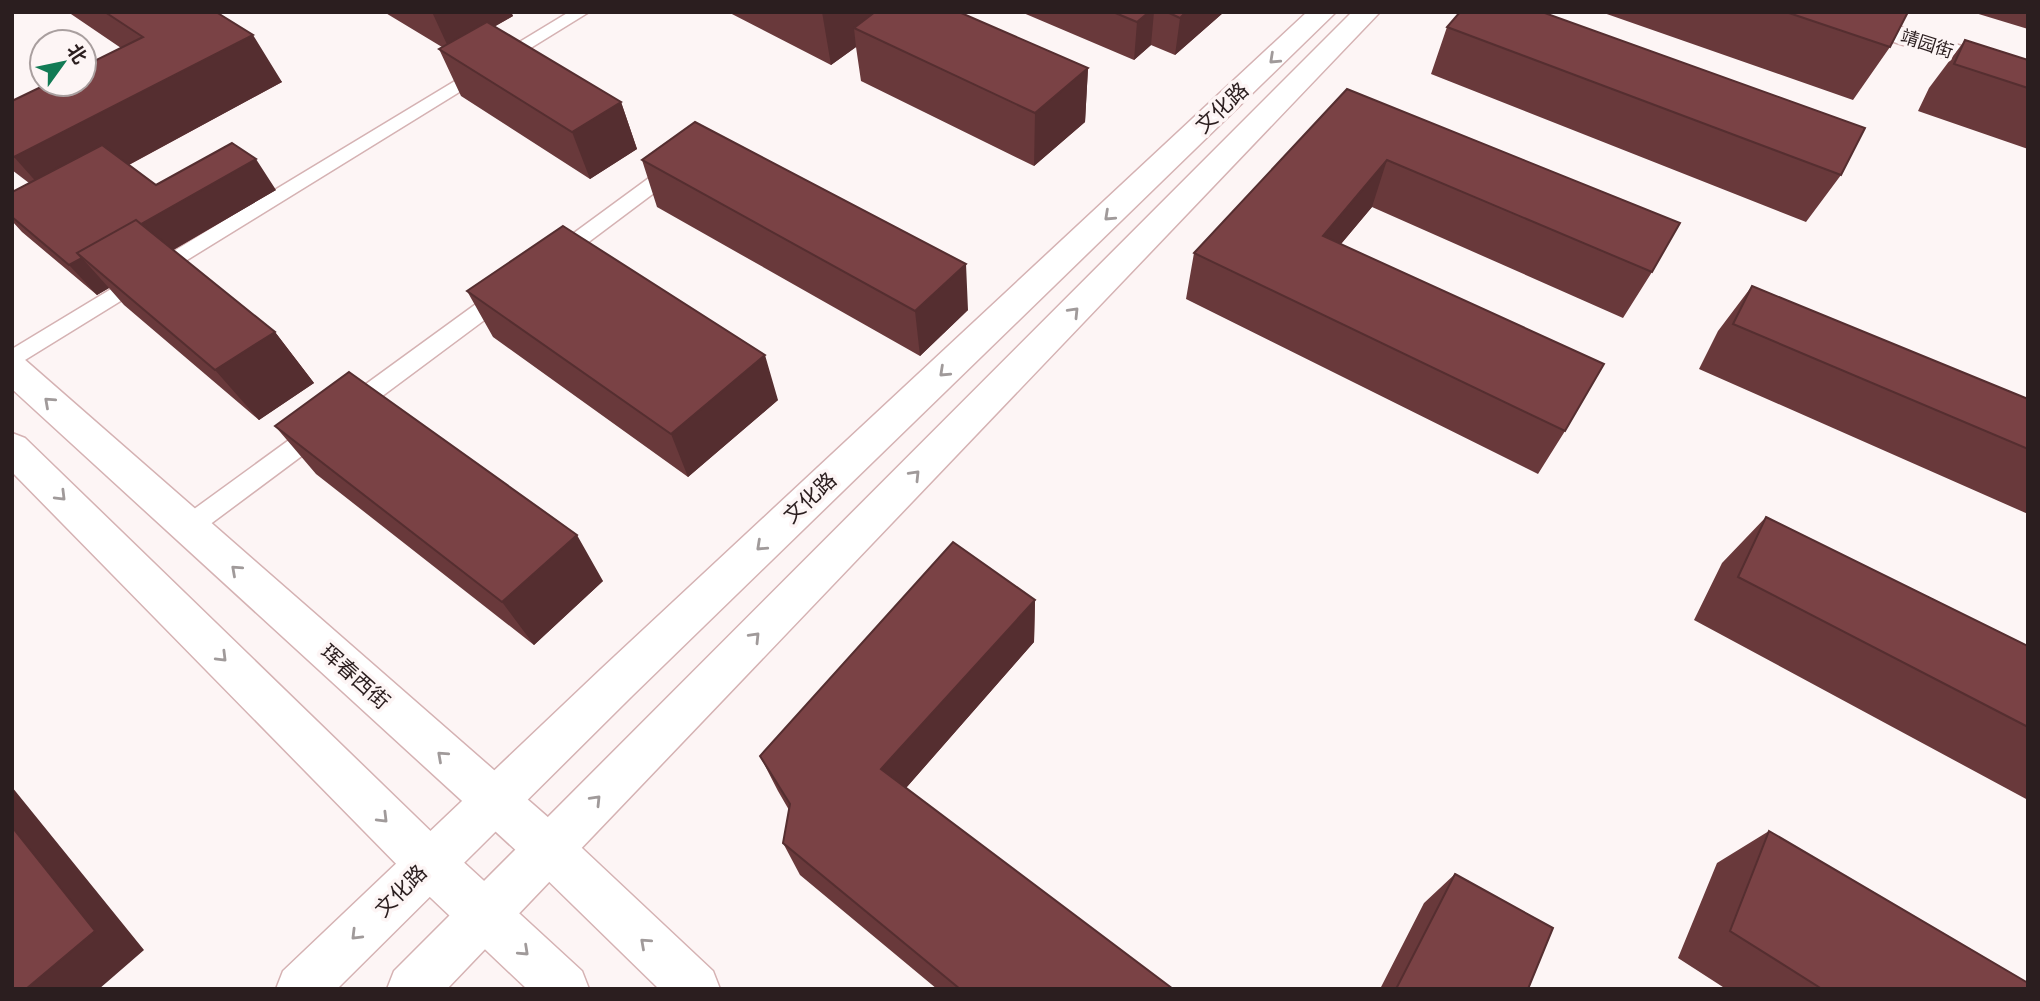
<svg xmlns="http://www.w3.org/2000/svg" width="2040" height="1001" viewBox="0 0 2040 1001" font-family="Mulish,'Noto Sans SC',sans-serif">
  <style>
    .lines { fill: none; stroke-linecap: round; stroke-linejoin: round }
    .service-casing { stroke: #d5b2b3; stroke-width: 3 }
    .tertiary-casing { stroke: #d5b2b3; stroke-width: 3 }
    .secondary-casing { stroke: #d5b2b3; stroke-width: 3 }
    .primary-casing { stroke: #d5b2b3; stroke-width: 3 }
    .service { fill: #fff; fill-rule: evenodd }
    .tertiary { fill: #fff; fill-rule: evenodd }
    .secondary { fill: #fff; fill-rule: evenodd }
    .primary { fill: #fff; fill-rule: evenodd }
    .wall { fill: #69393b }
    .shaded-wall { fill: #552e30 }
    .building { fill: #7a4245; stroke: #552e30; stroke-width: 2 }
    .oneway { stroke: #a09a9a }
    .labels { text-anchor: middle; stroke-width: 7; stroke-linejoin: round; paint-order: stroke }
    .far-street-label { font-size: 18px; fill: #2b1e1f; stroke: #fdf5f5 }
    .street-label { font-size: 21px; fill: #2b1e1f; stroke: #fdf5f5 }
  </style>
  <rect width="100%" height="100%" fill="#fdf5f5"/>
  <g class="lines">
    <g class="service-casing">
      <path id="service" d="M569,12H589L12,368V349Z
        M675,162L682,164L685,168L682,172L562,262L555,264L548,262L545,257L548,252L668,164Z
        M506,285L514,288L517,293L514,298L197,534L188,537L179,534L176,527L179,520L498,288Z"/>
    </g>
    <g class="tertiary-casing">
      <path id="tertiary" d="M1813,12H1854L2028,67V84L1817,18Z"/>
    </g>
    <g class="secondary-casing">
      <path id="secondary" d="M1307,12H1336L631,697L337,989H276L283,971L601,669Z
        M1352,12H1380L447,989H387L394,971Z"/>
    </g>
    <g class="primary-casing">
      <path id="primary" d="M12,355L24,359L566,833L713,971L720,989H659L532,865L12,389Z
        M12,433L25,438L446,846L582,971L589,989H527L412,880L12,472Z"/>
    </g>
    <use href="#service" class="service"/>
    <use href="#tertiary" class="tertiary"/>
    <use href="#secondary" class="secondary"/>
    <use href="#primary" class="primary"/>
  </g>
  <path class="wall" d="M68,12H216L282,82L129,165L156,185L276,190L173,250L275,332L314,383L259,420L124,305L109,288L97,295L22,232L12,221V192L29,183L12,170V101L121,48Z
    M384,12H511L513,16L494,27L621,102L637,149L590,179L461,96L439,49L442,47Z
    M728,12H959L1088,68L1085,122L1034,166L861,81L856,47L831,65Z
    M1021,12H1224L1175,55L1151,45L1134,60Z
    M1601,12H1908L1890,47L1853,100Z
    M1972,12H2028V29Z
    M1447,27L1841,175L1806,222L1431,74Z
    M1965,40L2028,60V149L1918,111L1929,88Z
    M1347,89L1652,272L1623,318L1372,207L1341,244L1565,431L1538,474L1186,299L1194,253Z
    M642,160L968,310L920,356L657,207Z
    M1752,286L2028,399V514L1699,369L1718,331Z
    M467,291L778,400L688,477L493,337Z
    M275,426L603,581L534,645L316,474Z
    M1766,517L2028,646V800L1694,620L1722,563Z
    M1035,600L1034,642L906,788L1173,989H937L800,875L783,843L789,810L778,791L760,756Z
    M1769,831L2028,989H1726L1678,958L1717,863Z
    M1455,874L1528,989H1380L1424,903Z"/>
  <path class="shaded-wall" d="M432,12H511L513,16L450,51Z
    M822,12H879L854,28L856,47L831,65Z
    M1149,12H1154L1151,45L1134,60L1137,22Z
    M1186,12H1224L1175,55L1180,18Z
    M253,35L282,82L56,204L14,157Z
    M1088,68L1085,122L1034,166L1035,113Z
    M621,102L637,149L590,179L572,132Z
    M256,159L276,190L115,284L83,257Z
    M1387,160L1372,207L1309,282L1323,236Z
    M82,258L109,288L97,295L69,265Z
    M966,264L968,310L920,356L915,311Z
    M275,332L314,383L259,420L215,370Z
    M765,355L778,400L688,477L671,434Z
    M577,535L603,581L534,645L502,602Z
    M1035,600L1034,642L891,805L881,769Z
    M12,787L144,950L99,989H26L12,827Z"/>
  <path class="building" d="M105,12H216L253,35L14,157L12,156V101L47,84H84V66L143,37Z
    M875,12H959L1088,68L1035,113L854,28Z
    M1113,12H1149L1137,22Z
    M1167,12H1186L1180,18Z
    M1460,12H1542L1865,128L1841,175L1447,27Z
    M1786,12H1908L1890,47Z
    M487,22L621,102L572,132L439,49Z
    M1965,40L2028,60V88L1954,64Z
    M1347,89L1680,223L1652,272L1387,160L1323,236L1604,364L1565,431L1194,253Z
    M695,122L966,264L915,311L642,160Z
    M232,143L256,159L141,224L136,220L77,253L82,258L69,265L12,217V192L102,145L156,185Z
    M136,220L275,332L215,370L77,253Z
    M563,226L765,355L671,434L467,291Z
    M1752,286L2028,399V449L1733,324Z
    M349,372L577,535L502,602L275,426Z
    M1766,517L2028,646V727L1738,577Z
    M953,542L1035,600L881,769L1173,989H960L783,843L790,804L760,756Z
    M12,827L95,931L26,989H12Z
    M1769,831L2028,983V989H1822L1730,931Z
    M1455,874L1553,928L1528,989H1396Z"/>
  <defs><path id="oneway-chevron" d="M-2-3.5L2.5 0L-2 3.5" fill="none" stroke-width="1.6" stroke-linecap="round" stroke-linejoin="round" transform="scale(1.75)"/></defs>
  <g class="oneway">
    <use href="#oneway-chevron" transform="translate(1274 59) rotate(137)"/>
    <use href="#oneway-chevron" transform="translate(1109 216) rotate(137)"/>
    <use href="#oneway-chevron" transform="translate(1074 312) rotate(-46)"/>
    <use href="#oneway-chevron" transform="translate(944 372) rotate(137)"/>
    <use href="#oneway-chevron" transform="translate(49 402) rotate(-138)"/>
    <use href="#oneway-chevron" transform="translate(915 475) rotate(-46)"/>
    <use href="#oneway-chevron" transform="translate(61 496) rotate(45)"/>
    <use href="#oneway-chevron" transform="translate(761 546) rotate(137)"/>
    <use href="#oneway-chevron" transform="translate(236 570) rotate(-138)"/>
    <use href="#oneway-chevron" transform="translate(755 637) rotate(-46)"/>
    <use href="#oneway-chevron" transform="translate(222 657) rotate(45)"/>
    <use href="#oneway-chevron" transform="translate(442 756) rotate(-138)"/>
    <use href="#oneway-chevron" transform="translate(596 800) rotate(-46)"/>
    <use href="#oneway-chevron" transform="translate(383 818) rotate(45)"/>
    <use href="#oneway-chevron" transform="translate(356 935) rotate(135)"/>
    <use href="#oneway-chevron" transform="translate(645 943) rotate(-138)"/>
    <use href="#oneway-chevron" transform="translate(524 951) rotate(43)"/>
  </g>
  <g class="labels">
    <g class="far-street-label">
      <text transform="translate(1927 44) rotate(18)" y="6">靖园街</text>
    </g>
    <g class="street-label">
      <text transform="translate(1222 108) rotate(-43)" y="7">文化路</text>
      <text transform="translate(810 498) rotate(-43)" y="7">文化路</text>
      <text transform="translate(355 677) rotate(42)" y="7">珲春西街</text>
      <text transform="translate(401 891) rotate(-45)" y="7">文化路</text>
    </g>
  </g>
  <rect width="2040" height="1001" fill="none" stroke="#2b1e1f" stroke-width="28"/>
  <g transform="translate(63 63) rotate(57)"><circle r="33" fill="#fdf5f5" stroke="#a99f9f" stroke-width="2"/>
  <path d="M0-5L12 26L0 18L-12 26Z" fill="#127b55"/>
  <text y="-10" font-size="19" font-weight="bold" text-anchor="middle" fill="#2b1e1f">北</text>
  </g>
</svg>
